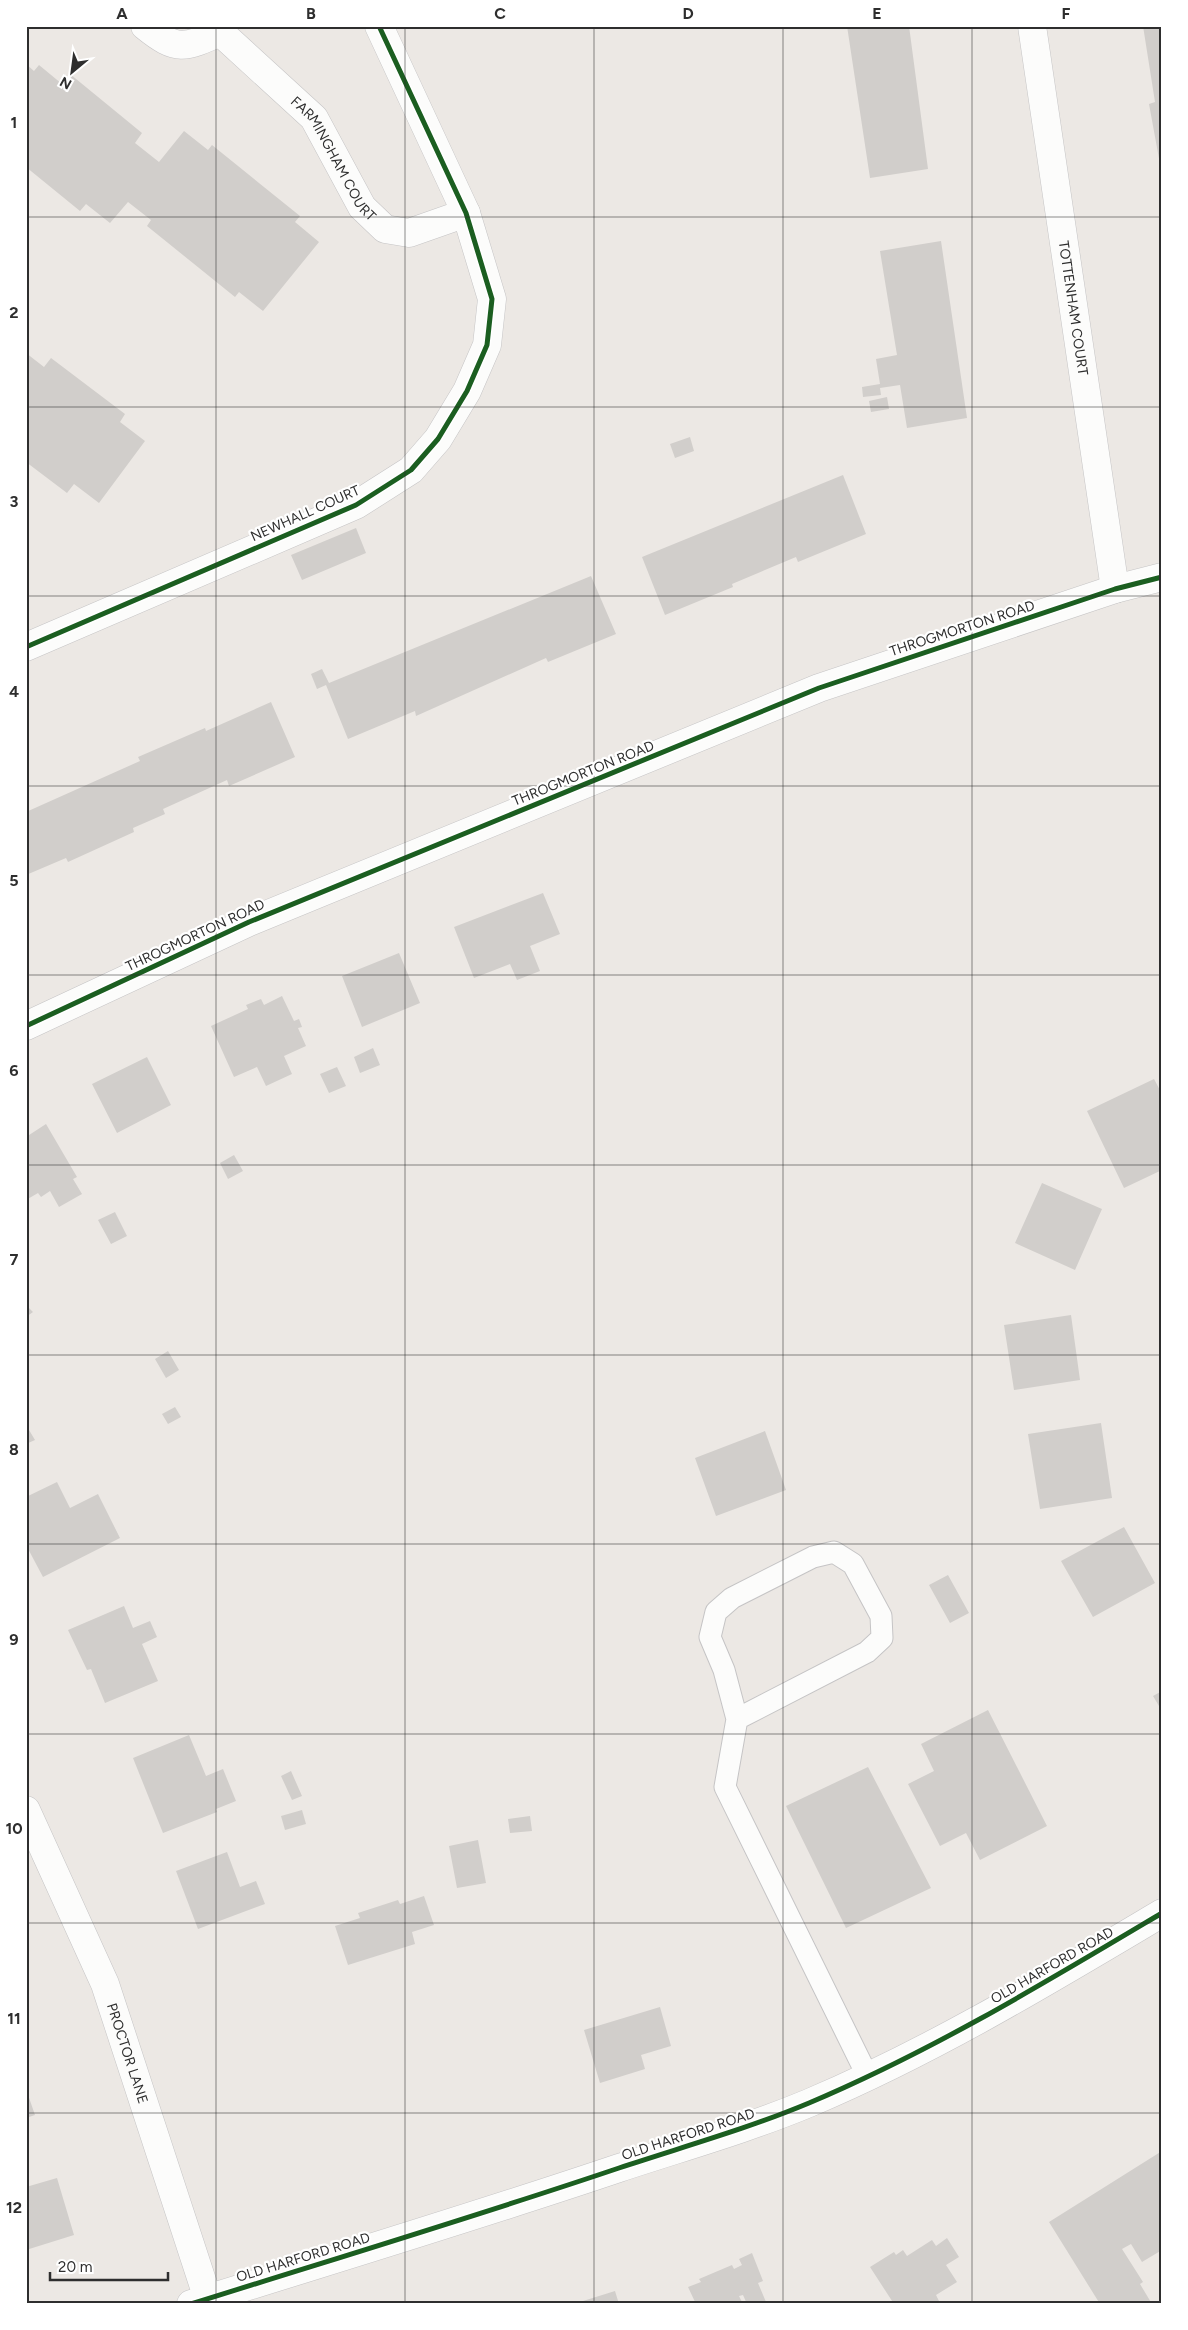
<svg xmlns="http://www.w3.org/2000/svg" width="1188" height="2330" viewBox="0 0 1188 2330" font-family="Figtree,sans-serif">
  <style>
    .building { fill: #d1cecb }
    .lines { fill: none; stroke-linecap: round; stroke-linejoin: round }
    .lane-casing { stroke: #c5c4c5; stroke-width: 23 }
    .street-casing { stroke: #c5c4c5; stroke-width: 29 }
    .secondary-casing { stroke: #c5c4c5; stroke-width: 29 }
    .lane { stroke: #fcfcfb; stroke-width: 21 }
    .street { stroke: #fcfcfb; stroke-width: 28 }
    .secondary { stroke: #fcfcfb; stroke-width: 28 }
    .cycleway-casing { stroke: #fff; stroke-width: 8 }
    .cycleway { stroke: #1b5e20; stroke-width: 5 }
    .grid { fill: none; stroke: #2e2e2e; stroke-width: 1; stroke-opacity: 0.55 }
    .labels { text-anchor: middle; stroke-width: 4.5; stroke-linejoin: round; paint-order: stroke }
    .street-label { font-size: 14px; fill: #2e2e2e; stroke: #fff }
    .neatline { fill: none; stroke: #2e2e2e; stroke-width: 2 }
    .grid-label { font-size: 16px; text-anchor: middle; font-weight: bold; fill: #2e2e2e }
  </style>
  <rect width="100%" height="100%" fill="#ece8e4"/>
  <path class="building" d="M847,26H909L928,169L870,178Z
    M1143,26H1162V175L1149,104L1155,102Z
    M26,64L34,71L39,65L62,84L70,74L142,133L135,143L159,162L184,131L208,150L212,145L300,216L295,222L319,242L263,311L239,292L235,297L147,226L151,220L128,202L110,223L86,204L80,211L26,167Z
    M941,241L967,418L907,428L900,385L880,388L881,395L863,397L862,387L880,384L876,359L897,355L880,251Z
    M26,353L44,367L51,358L125,414L120,422L145,441L99,503L74,484L67,493L26,462Z
    M887,397L889,409L871,412L869,401Z
    M690,437L694,451L675,458L670,444Z
    M843,475L866,534L798,562L796,557L732,584L733,587L665,615L642,557Z
    M356,528L366,553L302,580L291,555Z
    M591,576L616,634L548,662L546,658L416,716L415,711L348,739L326,685L317,689L311,674L322,669L329,683Z
    M271,702L295,757L229,786L227,780L163,809L165,814L133,828L134,832L68,862L66,858L26,875V812L140,761L138,757L205,728L206,731Z
    M543,893L560,934L530,946L540,971L517,980L510,964L474,978L454,927Z
    M399,953L420,1003L362,1027L342,976Z
    M282,996L294,1021L299,1019L302,1027L298,1028L306,1046L284,1056L292,1074L266,1086L257,1067L234,1077L211,1026L248,1009L246,1005L261,999L264,1005Z
    M373,1048L380,1065L360,1073L354,1057Z
    M147,1057L171,1105L117,1133L92,1084Z
    M337,1067L346,1086L329,1093L320,1074Z
    M1154,1079L1162,1094V1170L1124,1188L1087,1111Z
    M46,1124L77,1177L73,1179L82,1194L59,1207L50,1191L41,1197L38,1193L26,1200V1137Z
    M234,1155L243,1171L228,1179L220,1163Z
    M1042,1183L1102,1209L1075,1270L1015,1243Z
    M115,1212L127,1236L111,1244L98,1220Z
    M26,1305L33,1312L26,1317Z
    M1071,1315L1080,1380L1014,1390L1004,1325Z
    M168,1351L179,1370L166,1378L155,1359Z
    M175,1407L181,1417L168,1424L162,1414Z
    M1101,1423L1112,1498L1040,1509L1028,1434Z
    M26,1425L35,1440L26,1444Z
    M765,1431L786,1490L716,1516L695,1458Z
    M57,1482L70,1508L98,1494L120,1538L43,1577L26,1545V1497Z
    M1124,1527L1155,1583L1093,1617L1061,1561Z
    M948,1575L969,1613L950,1623L929,1585Z
    M124,1606L133,1628L150,1621L157,1637L142,1644L158,1681L105,1703L91,1669L87,1670L68,1630Z
    M1162,1691V1711L1153,1696Z
    M988,1710L1047,1826L980,1860L966,1833L940,1846L908,1784L934,1771L921,1744Z
    M189,1735L206,1776L223,1769L236,1801L216,1809L217,1812L163,1833L133,1758Z
    M868,1767L931,1888L846,1928L786,1806Z
    M291,1771L302,1796L292,1800L281,1776Z
    M302,1810L306,1824L285,1830L281,1816Z
    M530,1816L532,1831L510,1833L508,1819Z
    M478,1840L486,1883L457,1888L449,1846Z
    M227,1852L240,1887L256,1881L265,1904L198,1929L176,1871Z
    M424,1896L434,1925L412,1932L415,1944L348,1965L335,1926L360,1918L358,1913L398,1900L400,1904Z
    M660,2007L671,2046L641,2055L645,2069L600,2083L584,2030Z
    M26,2089L35,2115L26,2118Z
    M1162,2151V2250L1142,2262L1131,2244L1122,2249L1143,2282L1140,2284L1152,2304H1100L1049,2222Z
    M57,2178L74,2235L26,2250V2187Z
    M947,2238L959,2257L946,2265L957,2282L936,2295L939,2301L934,2304H894L870,2267L894,2252L896,2255L903,2250L907,2256L932,2240L936,2246Z
    M752,2253L763,2281L758,2283L766,2302L747,2304L743,2295L739,2296L743,2304H696L688,2287L701,2282L699,2279L732,2265L734,2269L742,2265L739,2259Z
    M615,2291L619,2304H584L583,2301Z"/>
  <g class="lines">
    <g class="lane-casing">
      <path id="lane" d="M737,1719L867,1652L882,1638L881,1616L853,1564L834,1552L813,1557L732,1598L716,1612L710,1637L724,1670L737,1719L725,1787L868,2077"/>
    </g>
    <g class="street-casing">
      <g id="street">
        <path d="M145,26C177,52 185,48 220,32"/>
        <path id="s1" d="M1032,26L1115,589"/>
        <path id="s2" d="M220,32L314,118L362,207L385,229L409,233L466,213"/>
        <path d="M26,647L356,505L411,470L438,439L467,391L487,345L492,299L466,213L379,26"/>
        <path d="M26,1026L249,922L819,688L1115,589L1162,577"/>
        <path id="s3" d="M26,1810L105,1984L208,2299"/>
      </g>
    </g>
    <g class="secondary-casing">
      <path id="secondary" d="M191,2304C334,2259 477,2216 619,2168C682,2147 747,2129 809,2103C932,2051 1046,1982 1162,1913"/>
    </g>
    <use href="#lane" class="lane"/>
    <use href="#street" class="street"/>
    <use href="#secondary" class="secondary"/>
    <g class="cycleway-casing">
      <path id="cycleway" d="M26,647L356,505L411,470L438,439L467,391L487,345L492,299L466,213L379,26
        M26,1026L249,922L819,688L1115,589L1162,577
        M191,2304C334,2259 477,2216 619,2168C682,2147 747,2129 809,2103C932,2051 1046,1982 1162,1913"/>
    </g>
    <use href="#cycleway" class="cycleway"/>
  </g>
  <path class="grid" d="M216,26V2304M405,26V2304M594,26V2304M783,26V2304M972,26V2304M26,217H1162M26,407H1162M26,596H1162M26,786H1162M26,975H1162M26,1165H1162M26,1355H1162M26,1544H1162M26,1734H1162M26,1923H1162M26,2113H1162"/>
  <g class="labels">
    <g class="street-label">
      <text dy="5" stroke="none"><textPath href="#s2" startOffset="172">FARMINGHAM COURT</textPath></text>
      <text dy="5" stroke="none"><textPath href="#s1" startOffset="285">TOTTENHAM COURT</textPath></text>
      <text transform="translate(305 513) rotate(-24)" y="5">NEWHALL COURT</text>
      <text transform="translate(962 628) rotate(-18)" y="5">THROGMORTON ROAD</text>
      <text transform="translate(583 773) rotate(-22)" y="5">THROGMORTON ROAD</text>
      <text transform="translate(195 935) rotate(-25)" y="5">THROGMORTON ROAD</text>
      <text transform="translate(1052 1965) rotate(-30)" y="5">OLD HARFORD ROAD</text>
      <text dy="5" stroke="none"><textPath href="#s3" startOffset="264">PROCTOR LANE</textPath></text>
      <text transform="translate(688 2134) rotate(-18)" y="5">OLD HARFORD ROAD</text>
      <text transform="translate(303 2257) rotate(-17)" y="5">OLD HARFORD ROAD</text>
    </g>
  </g>
  <rect width="1188" height="2330" fill="none" stroke="#ffffff" stroke-width="55"/>
  <g transform="translate(72 72) rotate(209)" stroke="#ffffff" stroke-width="4" paint-order="stroke">
  <path d="M0-4L9 19L0 12L-9 19Z" fill="#2e2e2e"/>
  <text y="-8" font-size="14" font-weight="bold" text-anchor="middle" fill="#2e2e2e">N</text>
  </g>
  <path d="M50 2272v8h118v-8" fill="none" stroke="#2e2e2e" stroke-width="2.5"/>
  <text x="58" y="2272" font-size="15" fill="#2e2e2e" stroke="#ffffff" stroke-width="4" paint-order="stroke">20 m</text>
  <rect x="28" y="28" width="1132" height="2274" class="neatline"/>
  <g class="grid-label">
    <text x="122" y="19">A</text>
    <text x="311" y="19">B</text>
    <text x="500" y="19">C</text>
    <text x="688" y="19">D</text>
    <text x="877" y="19">E</text>
    <text x="1066" y="19">F</text>
    <text x="14" y="128">1</text>
    <text x="14" y="318">2</text>
    <text x="14" y="507">3</text>
    <text x="14" y="697">4</text>
    <text x="14" y="886">5</text>
    <text x="14" y="1076">6</text>
    <text x="14" y="1265">7</text>
    <text x="14" y="1455">8</text>
    <text x="14" y="1645">9</text>
    <text x="14" y="1834">10</text>
    <text x="14" y="2024">11</text>
    <text x="14" y="2213">12</text>
  </g>
</svg>
